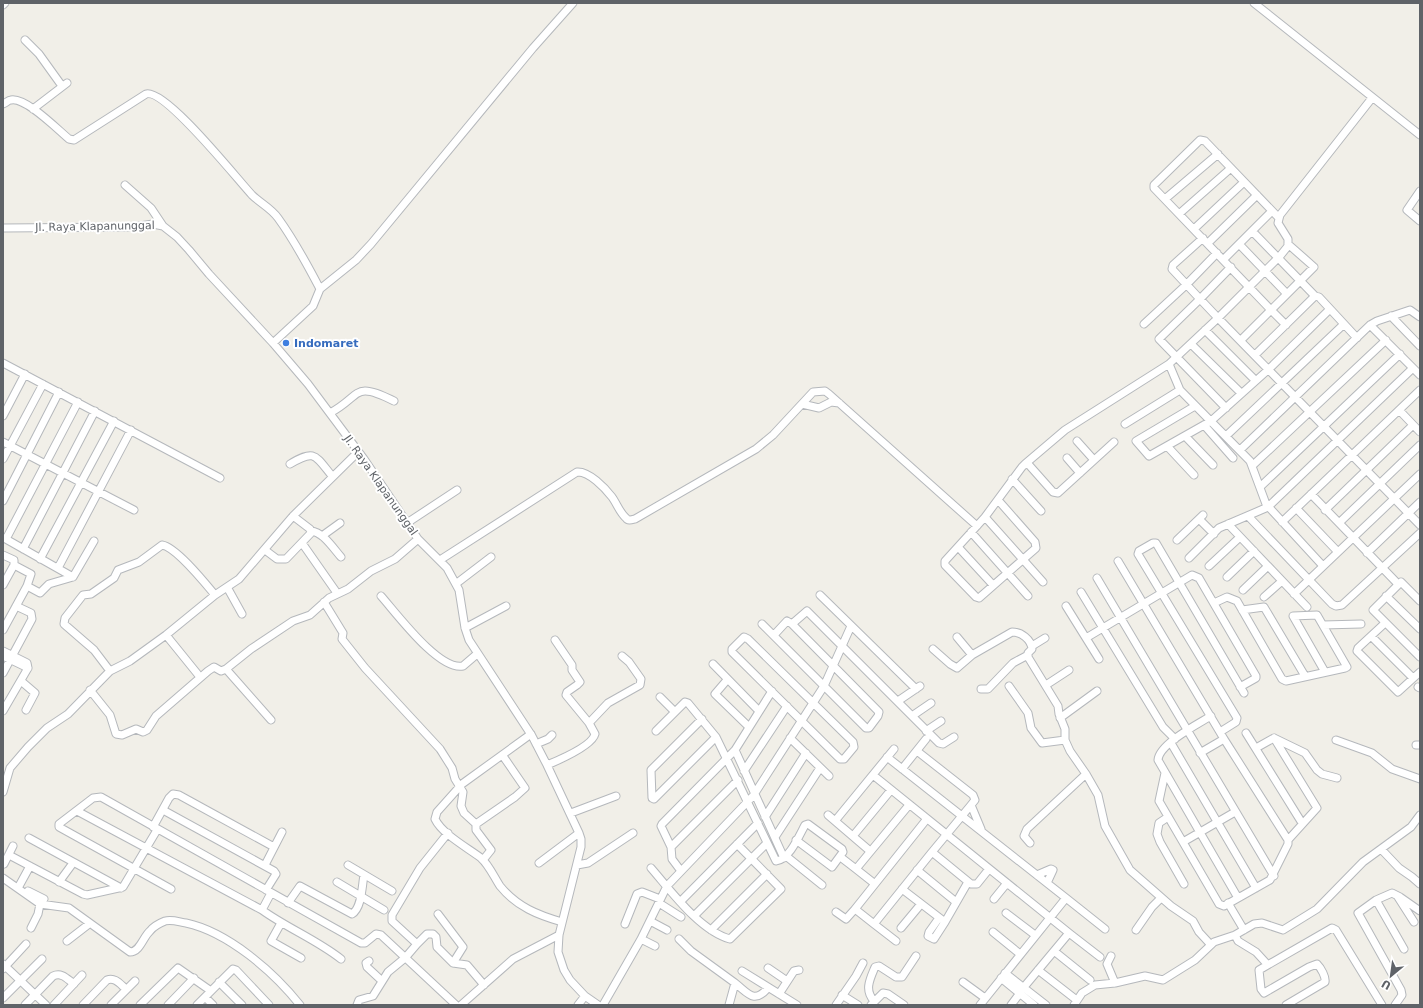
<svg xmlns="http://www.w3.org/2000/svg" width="1423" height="1008" viewBox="0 0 1423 1008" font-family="'DejaVu Sans',sans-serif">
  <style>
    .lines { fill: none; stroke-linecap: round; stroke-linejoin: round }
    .minor-casing { stroke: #b5b8bc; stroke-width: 9 }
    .minor { stroke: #fff; stroke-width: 7 }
    .shop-dot { fill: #3f7fe0; stroke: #fff; stroke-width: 1.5 }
    .labels { text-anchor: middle; stroke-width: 4; stroke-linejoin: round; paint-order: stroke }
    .street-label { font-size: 11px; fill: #5f6368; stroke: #fff }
    .shop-label { font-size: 11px; font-weight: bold; fill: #366cbe; stroke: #fff; text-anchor: start }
  </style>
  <rect width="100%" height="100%" fill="#f1efe8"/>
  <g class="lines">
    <g class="minor-casing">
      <path id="minor" d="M1254,3L1420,135
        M3,5L5,3
        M25,40L39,54L62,86
        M3,104C6,103 8,100 11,100C26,97 58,130 69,139L74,140L146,94C165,88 237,179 252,195C260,203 271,208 278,218C294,240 307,264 320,289
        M33,109L67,83
        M125,185L151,208L163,226
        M1420,191L1407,210L1420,221
        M1165,199L1218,154
        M1179,214L1231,168
        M1279,218L1205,141L1200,140L1154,185V188L1271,310L1314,267L1288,244
        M3,228L133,227L153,224L163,226L177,237L189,250L209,274L273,343L308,384L364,459L418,539L447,568L459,590L465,628L469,640L532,736L547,765L579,833L581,839V847L559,935L558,952L564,970L570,980L585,996L598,1005
        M1194,229L1244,182
        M1252,231L1315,296
        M1203,238L1173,265L1172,269L1200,299L1231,267
        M1208,243L1257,195
        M1239,244L1287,294
        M1224,259L1272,211
        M1391,316L1420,346
        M1144,324L1186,285L1217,253
        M1370,325L1420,375
        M1205,330L1255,380
        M1241,340L1271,310L1286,325
        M273,343L313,306L320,289L356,260L371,244L533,48L573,3
        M1191,344L1241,393
        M1255,355L1315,296L1319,297L1357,338
        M3,363L220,478
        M1169,364L1180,390L1250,461L1266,504L1323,566
        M802,404L819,408L831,402L839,403
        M1195,406L1136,441L1149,456L1211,421L1269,369L1330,309
        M1226,408L1159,339L1200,299L1218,318L1280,256L1288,246V239L1278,223L1280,215L1372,98
        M1399,410L1420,432
        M330,413C362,396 352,380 394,401
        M3,416L25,374
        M1125,424L1180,390
        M1204,425L1233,458
        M1185,436L1213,465
        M1226,436L1344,324
        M1077,441L1094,460
        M3,442L134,510
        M1167,446L1194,475
        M1240,450L1370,325L1377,321L1410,310L1420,317
        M1067,458L1080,473
        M3,459L43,384
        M290,464C315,449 315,455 332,476
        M1025,464L1065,430L1169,364L1218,318L1420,525
        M1252,466L1386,340
        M1012,479L1041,511
        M1260,487L1400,354
        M1311,494L1398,584
        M998,500L1035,542L1036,548L979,598L976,597L945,565V561L985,517L1022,467L1025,464L1029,465L1053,492L1058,493L1114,442
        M3,501L59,392
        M1296,508L1338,552
        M1325,510L1413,425
        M1248,516L1332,604L1336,606L1342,605L1420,533
        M985,517L1043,582
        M1199,519L1214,534
        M1282,522L1420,390
        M407,523L457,490
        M1339,523L1420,445
        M1228,524L1307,607
        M311,531C323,532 333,548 341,557
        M971,532L1028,596
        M322,536L340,523
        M4,538L73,577L94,541
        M6,539L78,402
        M1177,540L1203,515
        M302,543L337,593
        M959,548L993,585
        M23,549L95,411
        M265,550L277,559H286L311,533L310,529L293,516
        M1367,553L1420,502
        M3,555L14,560V565
        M1189,558L1219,528L1268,507L1413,368
        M40,559L114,421
        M440,560L577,472C589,471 605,488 612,497C617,504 620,513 626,518C628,521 631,520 635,519L756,449L773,435L813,392L825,391L829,394L977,526
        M1118,561L1224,739L1288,840V844L1270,880L1224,906L1219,904L1159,801L1165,773
        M1209,566L1240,537
        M58,568L131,430
        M1227,577L1254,551
        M1097,578L1274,876
        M457,583L491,557
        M3,585L14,565L31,574L27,586L3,630
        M27,586L40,593L49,584L73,577
        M227,587L242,614
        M1243,590L1268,566
        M1081,592L1163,727L1175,739
        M1294,594L1420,474
        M820,595L916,689
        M381,596C397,614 439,671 463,666L477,654
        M1386,596L1420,629
        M1264,597L1282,581
        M1420,601L1401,582L1373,610L1420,657
        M324,602L343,633L342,639L365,668L440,749L452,768L455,779L463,792L461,806L464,813L476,824
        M1214,603L1227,597L1237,601L1282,679L1286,681L1345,668L1347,667L1317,615L1293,616L1325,672
        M1066,606L1099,659
        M1242,610L1264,607L1305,676
        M1385,623L1358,648L1357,651L1398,692L1420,672
        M762,624L866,728H869L878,716L879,712L792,624L787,621L774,635
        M792,624L807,611L939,743L943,744L954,737
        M1323,625L1361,624
        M465,628L506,606
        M166,635L200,677
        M1371,636L1413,678
        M744,637L748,639L853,742L854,747L844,759H840L732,652V649Z
        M957,637L972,655L1012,632C1021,632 1031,639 1032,649L1028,653V657L1058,706L1059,714L1065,729V740L1070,751L1086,774L1098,795L1105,826L1130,870L1171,906L1193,921L1199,932L1211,945
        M1086,638L1192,575L1199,578L1256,676V678L1240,687
        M555,640L572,665V670L580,682L577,685L567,692L566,695L589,723
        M1032,646L1045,638
        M933,649L950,664L957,668L972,655
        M3,651L27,663L28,668L3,656
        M713,664L759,711
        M226,669L271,720
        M110,671L94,650L64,624L65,618L83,595L91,594L114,578L118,570L139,562L162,545C176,547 205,583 215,595
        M3,673L32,619L31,613L16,606
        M727,680L715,694L749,727
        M21,681L35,693L26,710
        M1046,685L1069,670
        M1009,686L1028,713L1031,728L1042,743L1065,740
        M1418,687L1420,688
        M981,689H988L1013,663L1028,655
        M90,690L110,715L116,734L122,735L136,729L143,732L147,730L156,716L208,671L214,667L221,671L226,669L251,649L293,621L310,615L329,598L348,589L371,571L395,559L418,539
        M660,697L675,712
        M898,701L920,686
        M3,711L28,668
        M912,716L931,703
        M1211,716C1198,724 1159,744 1158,760L1238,898
        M1060,718L1097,691
        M702,719L651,770L652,798L654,799L716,737
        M656,731L685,702L688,703L716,737L776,861C789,860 799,836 805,825L808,824L842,849L843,852L832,867L796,840
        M926,731L941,721
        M1220,732L1236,722L1237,718L1138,554L1139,551L1153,543H1156L1244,693
        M1246,733L1302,823
        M531,734L462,784L437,812L435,819C442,834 468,848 481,858C489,865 494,877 500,886C517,907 538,915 562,922
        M790,738L829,776
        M1274,738L1317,808L1288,840
        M1274,738L1305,753L1317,770L1322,774L1337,778
        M1336,740L1372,753L1392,769L1420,779
        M1171,743L1256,888
        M536,744L548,739L552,735
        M1416,745H1420
        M1256,748L1274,738
        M735,750L784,858
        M917,751L973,795L975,800L971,805
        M1200,753L1224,739
        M887,757L1066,898L980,1005
        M547,765C559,760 592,746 595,734L589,723L608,703L640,685L641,679L629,662L622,656
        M902,769L926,739
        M744,771L787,706
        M873,775L1069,933L1024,987
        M3,792L10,768L28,747L47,728L68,714L110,671L130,661L166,635L215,595L239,579L293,516L358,452
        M163,810L274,871L276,874L266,890
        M77,811L262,910C287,928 317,940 341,959
        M571,813L616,796
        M828,815L870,851
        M765,817L806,753
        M1168,817L1159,823L1157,834L1160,842L1184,884
        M926,820L855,909L874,924L932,852
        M835,821L894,749
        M153,827L169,798L173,794L179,795L274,847
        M981,829L971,805L932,852L971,884H977L989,869
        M853,836L891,790
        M775,837L820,768
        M29,838L121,888
        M1183,842L1235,812
        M1030,843L1024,836L1027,829L1086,774
        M671,847L738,780
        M1381,849L1399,868L1412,877L1420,884
        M9,855L83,894L87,895L123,887L157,830
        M786,856L822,885
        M843,859L856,869
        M483,860L491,850L476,830V824L515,797L525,788L503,756
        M539,863L579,833
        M4,864L13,846
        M265,865L282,832
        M348,865L392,891
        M577,865L588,863L633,833
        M651,868C671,891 700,931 730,939L781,889L737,844
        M917,870L956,902
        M681,871L672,859L671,847L661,826L662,824L735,750L772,691
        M1037,875L1051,869L1053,870L1047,883
        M3,878L40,904L69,908L130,952C140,952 143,937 150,931C153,927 160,923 165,921C172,919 179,922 186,923C228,932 274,972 300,1005
        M59,882L73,863
        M337,882L384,910
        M875,884L856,869L909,805
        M18,888L30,866
        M171,889L59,827V824L93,798L101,797L361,943H365L376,934L381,935L456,1005
        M902,889L945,922L968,882
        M28,891L44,899
        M1398,897L1414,922
        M1066,898L1105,929
        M994,899L1007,883
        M1376,900L1404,949
        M681,901L758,823
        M288,903L300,886L352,914C362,908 362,885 364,875
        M659,903L681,917
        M1228,903L1244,930
        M262,910L271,893
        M836,912L846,919L855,909
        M1006,913L1035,935
        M438,914L463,947L453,963
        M694,916L767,843
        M939,918L929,932L928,936L934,939L945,922
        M650,921L667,930
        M281,923L271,941L301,958
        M625,924L637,894L642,892L660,899
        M874,924L896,941
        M31,928L38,914L40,904
        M901,928L921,904
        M711,930L767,874
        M1136,930L1152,907L1161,898
        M993,932L1020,954
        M1069,933L1100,957
        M1235,935L1238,941L1256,952L1267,964
        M641,939L655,946
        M679,939L691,951L735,983
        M67,941L89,924
        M417,944L427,934H433L436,937L437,947L453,963L467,965L484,985
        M1054,951L1090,980
        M1111,956L1107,964L1115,983
        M369,961L366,963L367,967L382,981
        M3,964L46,1005
        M768,968L787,981
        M3,969L26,944
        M1038,970L1074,998
        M742,971L797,1005
        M1005,973L1046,1005
        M1001,978L1034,1005
        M219,982L242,1005
        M963,982L985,998
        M779,994L794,971L799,970
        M842,995L858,1005
        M205,997L213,1005
        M3,998L42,959
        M874,1001C864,990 870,979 875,967L879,966L896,977H902L916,956
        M25,1005L53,976C62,972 67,979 74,984
        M54,1005L82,975
        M83,1005L107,980C115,977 120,984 126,989
        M111,1005L135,981
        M140,1005L178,968L211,991
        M168,1005L194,978
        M197,1005L233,969L236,970L269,1005
        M357,1005L359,1000L373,996L388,972L405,958L417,944L392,921V915L420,868L448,833
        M461,1005L513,959L559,935
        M578,1005L585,996
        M603,1005L641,939L667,886L753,796L824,686L851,626
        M729,1005L735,983C749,994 754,1004 768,988
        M836,1005L856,976L863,963
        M871,1005L883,993L888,994L904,1005
        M1011,1005L1020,993
        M1074,1005L1082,993L1095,985L1115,983L1145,976L1163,980L1195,960L1214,942L1235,935L1254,924L1262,923L1283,930L1317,909L1363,862L1411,827L1420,815
        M1286,1005L1325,982C1326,977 1321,968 1317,964L1309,967L1264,993L1261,989L1259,970L1332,928L1336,930L1382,1005
        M1395,1005L1402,995L1401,990L1358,913L1376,900L1392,893L1400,897L1420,911"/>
    </g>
    <use href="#minor" class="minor"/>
  </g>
  <circle class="shop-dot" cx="286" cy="343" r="4"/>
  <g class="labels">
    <g class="street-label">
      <text transform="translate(95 226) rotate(-1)" y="4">Jl. Raya Klapanunggal</text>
      <text transform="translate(381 485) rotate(55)" y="4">Jl. Raya Klapanunggal</text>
    </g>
    <g class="shop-label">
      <text x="294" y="347">Indomaret</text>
    </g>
  </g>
  <rect width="1423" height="1008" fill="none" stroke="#5f6368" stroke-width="8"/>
  <g transform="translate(1391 976) rotate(209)" stroke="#ffffff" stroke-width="3" paint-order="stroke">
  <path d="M0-3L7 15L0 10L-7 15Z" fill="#5f6368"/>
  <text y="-6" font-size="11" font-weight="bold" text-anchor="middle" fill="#5f6368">U</text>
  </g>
</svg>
